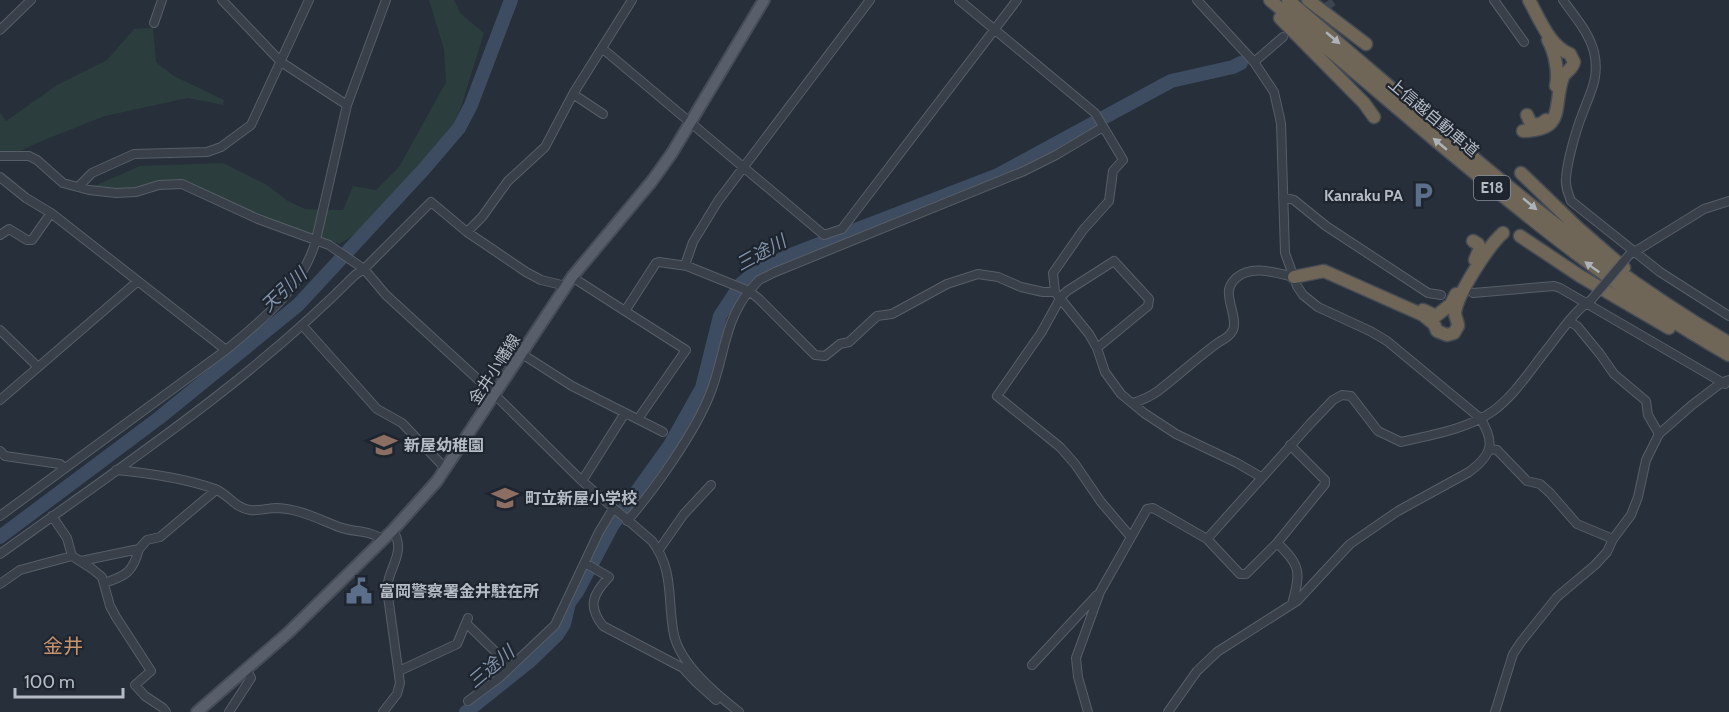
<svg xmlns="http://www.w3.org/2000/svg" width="1729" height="712" viewBox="0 0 1729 712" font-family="Cabin,'Noto Sans JP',sans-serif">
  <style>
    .green { fill: #2b3d3d }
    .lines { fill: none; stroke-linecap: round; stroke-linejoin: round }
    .river { stroke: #3d4c61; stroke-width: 14 }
    .minor-tunnel { stroke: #3b444f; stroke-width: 8; stroke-dasharray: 8 4; stroke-linecap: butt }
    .minor-casing { stroke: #575e68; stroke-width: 10 }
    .major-casing { stroke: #454c56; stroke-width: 14 }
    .highway-casing { stroke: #444b55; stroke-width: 15 }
    .minor { stroke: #39404a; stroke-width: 8 }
    .major { stroke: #585f6a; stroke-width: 10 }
    .highway { stroke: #6f6657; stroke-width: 12 }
    .minor-bridge-casing { stroke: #575e68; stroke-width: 10; stroke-linecap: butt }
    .minor-bridge { stroke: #39404a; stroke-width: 8 }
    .oneway { fill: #aeb3bb }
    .labels { text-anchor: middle; stroke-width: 4.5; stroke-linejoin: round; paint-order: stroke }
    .shield { fill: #1e252f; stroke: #888f99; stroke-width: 1.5 }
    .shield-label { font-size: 15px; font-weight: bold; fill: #b5bcc6 }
    .street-label { font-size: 16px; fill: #b5bcc6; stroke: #1e252f }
    .poi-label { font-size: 16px; font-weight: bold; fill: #b5bcc6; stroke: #1e252f; text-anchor: start }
    .water-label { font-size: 18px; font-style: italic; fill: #8092aa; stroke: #1e252f }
    .quarter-label { font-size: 20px; fill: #c8946e; stroke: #1e252f }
  </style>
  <rect width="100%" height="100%" fill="#262f3a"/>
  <path class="green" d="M429,0H454L461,14L484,33L461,107L451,129L362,231L339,244L259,216L180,180L158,181L135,189L115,190L94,186L140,166L223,163L267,185L288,201L305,209L343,210L353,186L376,190L399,167L446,82L444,49Z
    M153,28L156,62L174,76L224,100L223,105L188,98L105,116L39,142L14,154L0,151V112L6,121L57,85L107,60L134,29Z"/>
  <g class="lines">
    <path class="river" d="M0,537L159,418L298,305L424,169L459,128L471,105L511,0
      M466,712L530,661L557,635L564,624L569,603L577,592L612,526L670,445L702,388L720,316L741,284L753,274L788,256L998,175L1171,81L1233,67L1241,63"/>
    <path class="minor-tunnel" d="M1307,20L1336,0"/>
    <g class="minor-casing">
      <path id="minor" d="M222,0L281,62L347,105
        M959,0L1095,113L1122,158L1123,160L1113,171L1109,201L1083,230L1053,273L1055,292L1089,334L1097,348L1105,372L1121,394L1144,413L1176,434L1237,463L1261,477
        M1494,0L1524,42
        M1563,0C1574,16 1589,32 1594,52C1600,77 1590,93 1582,115C1576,130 1567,162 1566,178C1565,186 1568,193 1571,201L1660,272L1729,316
        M154,23L162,0
        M0,30L31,0
        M603,49L824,235L842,229L1017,0
        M1254,62L1283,37
        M573,94L603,114
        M0,156H29L37,160L63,183L89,190L116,193L136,192L159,185L182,184L258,219L329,245L364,269L386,295L495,395L582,481L652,541C675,571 667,602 674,635C681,665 716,694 739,712
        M0,177L26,198L51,213L226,350
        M78,187L92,173L134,154L207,152L221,147L251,125L309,0
        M1283,197L1294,200L1326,226L1428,293L1441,295
        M467,232L482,217L508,181L545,147L573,94L632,0
        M0,235L9,229L27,240H32L51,213
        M1631,254L1704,209L1729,201
        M685,265L693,242L718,201L870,0
        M572,277L625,311L656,263L659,262L687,266L749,291C723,324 725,357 710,394C695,432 655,489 627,521
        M1055,292H1043L1021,287L998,277L978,274L947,284L892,314L877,316L849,342L840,344L825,356L815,355L759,299L749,291L759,280L775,272L1024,171L1056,155L1103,127
        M1473,293L1554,286L1560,288L1725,384
        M625,311L686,350L638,419
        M1570,322L1577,326L1600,354L1614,374L1646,401L1648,415L1659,434
        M302,325L377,409L402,423L446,469
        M0,330L38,367
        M1097,348L1148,306L1149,299L1114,261L1067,291L1061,297L1041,333L997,396L1060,447L1075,464L1101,502L1130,536
        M522,354L572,386L663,432
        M0,400L138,281
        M1133,403C1142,400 1150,397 1158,391C1179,375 1198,357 1219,342C1225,339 1230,336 1233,330C1237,320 1229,305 1229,294C1228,288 1232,282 1236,278C1252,264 1276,273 1294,277
        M1490,449L1497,450L1527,481L1540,484L1550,493L1577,524L1613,539
        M0,451L5,456L60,464L65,468
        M116,470C148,473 184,478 215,489C228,494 235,508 250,510C259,511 268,508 277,508C300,509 318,519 339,527C355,533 366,529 382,539
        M582,481L625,413
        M0,516L226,350C262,320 303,288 316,240L347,105L386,0
        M52,516L67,538L72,556L91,568L102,577L110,606L116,617L151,671L135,685L145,696L163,708L166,712
        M1207,539L1240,574H1246L1277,543L1325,484V480L1290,445
        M1277,543C1301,565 1301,573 1292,604
        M658,551L684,514L711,485
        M0,554C122,466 249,382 355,275L364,269L431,202L467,232L526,272L541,280L566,286
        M81,561L139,549L147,540L160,537L216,490
        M585,563L609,577C593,594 587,606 603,626L683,668L696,682L716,700
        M104,583C126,576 133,572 139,549
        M0,584L20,570L72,556
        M467,624L511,667
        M1032,665L1097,595
        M399,671L457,644L468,618
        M468,701L499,678L555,625L599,532L613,509
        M229,712L251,678L246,669
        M383,712L397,694L400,683L387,589C388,567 407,553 393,530
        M1088,712L1078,677L1076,658L1100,592L1147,509L1153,508L1207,539L1310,424L1333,400L1342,395L1351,396L1378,431L1401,442C1431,435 1468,429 1493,411C1515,395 1531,369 1548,348C1559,334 1575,310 1591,300
        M1168,712L1197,671L1217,652L1297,601L1350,544L1398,511L1469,472C1492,455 1496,443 1480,418L1387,341L1370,331L1318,307L1303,295L1297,286L1285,253L1281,123L1274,92L1254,62L1197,0
        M1495,712L1513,654L1521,642L1557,597L1595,565L1607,552L1613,539L1631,515L1638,497L1646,460L1659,434L1692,405L1721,383L1729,380"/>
    </g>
    <g class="major-casing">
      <path id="major" d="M197,712L289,632L393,530L437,481L572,277L652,181L672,153L764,0"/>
    </g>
    <g class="highway-casing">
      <path id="highway" d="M1270,0C1325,47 1381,94 1436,141C1531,220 1621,294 1729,355
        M1288,0C1431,120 1568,249 1729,343
        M1308,0L1366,44
        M1280,18L1364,103L1374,117
        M1548,40C1555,53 1559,72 1556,86
        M1527,115L1530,122L1535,125L1542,123L1546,120
        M1523,131C1567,130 1552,107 1563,77C1566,71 1572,70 1574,62L1570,54C1550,47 1539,18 1529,0
        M1521,173L1578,228L1624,268
        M1520,236L1580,276L1669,328
        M1473,241L1478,244L1480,248L1475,260
        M1294,277L1324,271L1423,315L1434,324L1437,331L1447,335L1454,333L1458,326C1458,321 1455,317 1455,313C1457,294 1489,245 1503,233
        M1423,310L1436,316L1451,304L1456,294"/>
    </g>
    <use href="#minor" class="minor"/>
    <use href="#major" class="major"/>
    <use href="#highway" class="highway"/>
    <g class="minor-bridge-casing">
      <path id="minor-bridge" d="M1591,300L1630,254"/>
    </g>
    <use href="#minor-bridge" class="minor-bridge"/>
  </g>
  <defs><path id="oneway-solid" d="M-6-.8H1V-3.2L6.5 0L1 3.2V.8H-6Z" transform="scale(1.5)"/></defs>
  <g class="oneway">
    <use href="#oneway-solid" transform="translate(1333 38) rotate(40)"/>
    <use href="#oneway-solid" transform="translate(1440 144) rotate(-140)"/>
    <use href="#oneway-solid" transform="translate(1530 204) rotate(40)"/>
    <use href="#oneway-solid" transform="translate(1592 267) rotate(-144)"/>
  </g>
  <defs>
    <g id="parking-bare" transform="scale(2.07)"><path d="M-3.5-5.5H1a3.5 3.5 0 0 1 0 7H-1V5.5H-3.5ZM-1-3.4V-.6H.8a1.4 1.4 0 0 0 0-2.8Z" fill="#5c6f8a" stroke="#1e252f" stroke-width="2.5" paint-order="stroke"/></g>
    <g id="school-bare" transform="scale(2.07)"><path d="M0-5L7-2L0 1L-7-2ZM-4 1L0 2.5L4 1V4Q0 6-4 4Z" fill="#8d6e63" stroke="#1e252f" stroke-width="2.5" paint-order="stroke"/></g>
    <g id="civic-bare" transform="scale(2.07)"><path d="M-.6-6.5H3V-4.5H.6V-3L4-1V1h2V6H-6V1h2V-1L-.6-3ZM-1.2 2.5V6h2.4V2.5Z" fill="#5c6f8a" stroke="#1e252f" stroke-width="2.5" paint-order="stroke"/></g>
  </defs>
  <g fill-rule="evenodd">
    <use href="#parking-bare" x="1423" y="195"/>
    <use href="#school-bare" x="384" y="445"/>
    <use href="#school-bare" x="505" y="498"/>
    <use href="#civic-bare" x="359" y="591"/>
  </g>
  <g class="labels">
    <rect class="shield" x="1474" y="176" width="36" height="24" rx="4.5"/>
    <g class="shield-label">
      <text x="1492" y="193">E18</text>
    </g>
    <g class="street-label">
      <text transform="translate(1434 117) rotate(40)" y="6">上信越自動車道</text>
      <text transform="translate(494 369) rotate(-57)" y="6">金井小幡線</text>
    </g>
    <g class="poi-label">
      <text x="1403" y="201" text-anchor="end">Kanraku PA</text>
      <text x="404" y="451">新屋幼稚園</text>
      <text x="525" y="504">町立新屋小学校</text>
      <text x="379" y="597">富岡警察署金井駐在所</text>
    </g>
    <g class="water-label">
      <text transform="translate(761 253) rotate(-29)" y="6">三途川</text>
      <text transform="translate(284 290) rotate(-43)" y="6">天引川</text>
      <text transform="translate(491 667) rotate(-40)" y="6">三途川</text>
    </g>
    <g class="quarter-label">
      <text x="63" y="653">金井</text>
    </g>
  </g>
  <path d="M15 688v9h108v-9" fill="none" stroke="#b5bcc6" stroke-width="3"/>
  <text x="24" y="688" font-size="18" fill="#b5bcc6" stroke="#1e252f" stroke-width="4.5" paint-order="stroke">100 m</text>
</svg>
